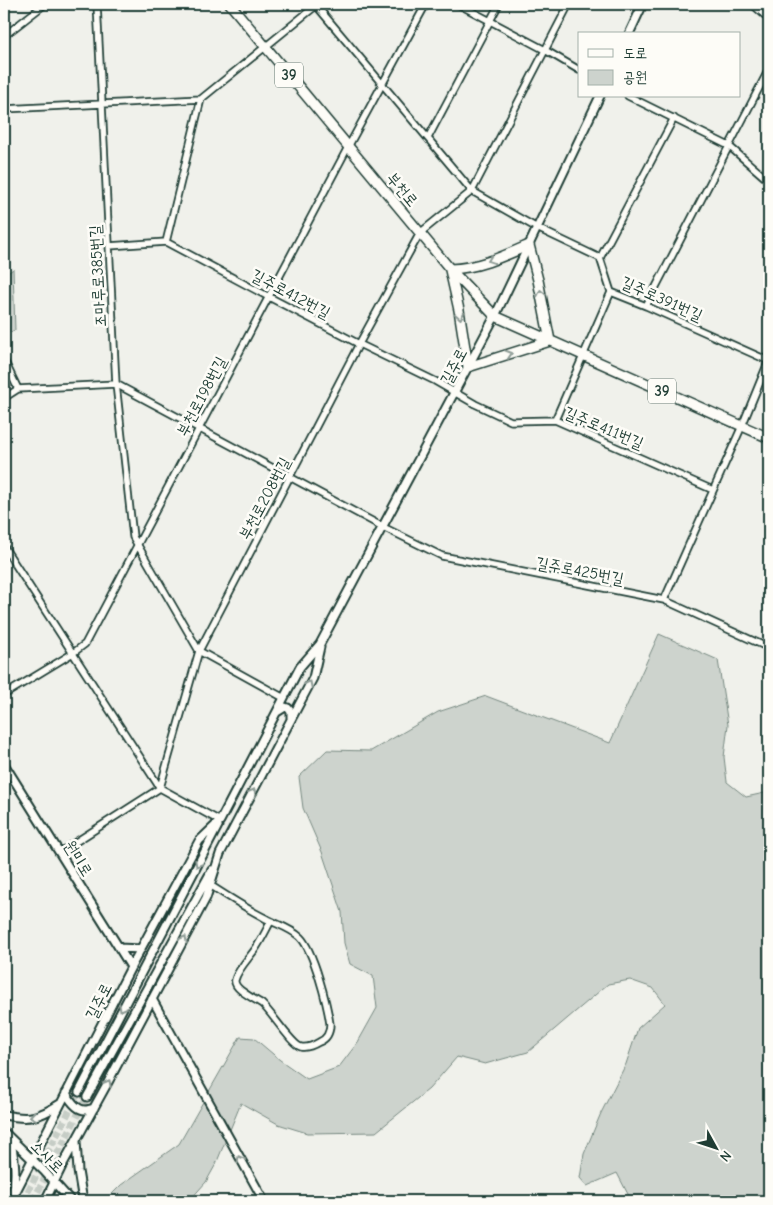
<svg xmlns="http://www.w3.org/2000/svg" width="773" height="1205" viewBox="0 0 773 1205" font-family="'Comic Neue','Poor Story',sans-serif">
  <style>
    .green { fill: #cdd3cd; stroke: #768880 }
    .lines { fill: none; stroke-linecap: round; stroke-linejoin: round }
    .tertiary-tunnel { stroke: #c6cdc6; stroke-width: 7; stroke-dasharray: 7 3.5; stroke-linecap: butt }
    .minor-casing { stroke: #1f3d34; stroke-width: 9 }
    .tertiary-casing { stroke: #1f3d34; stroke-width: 11 }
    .primary-casing { stroke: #1f3d34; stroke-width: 12 }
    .minor { stroke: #fdfcf7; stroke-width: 5.5 }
    .tertiary { stroke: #fdfcf7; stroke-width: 7 }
    .primary { stroke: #fdfcf7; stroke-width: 9 }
    .oneway { stroke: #8e9c96 }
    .labels { text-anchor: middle; stroke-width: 5; stroke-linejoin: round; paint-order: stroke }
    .shield { fill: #fdfcf7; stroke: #62766e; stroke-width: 1 }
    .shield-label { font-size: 15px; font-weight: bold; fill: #1f3d34 }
    .street-label { font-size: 16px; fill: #1f3d34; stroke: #fdfcf7 }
  </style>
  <rect width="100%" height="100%" fill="#f0f1eb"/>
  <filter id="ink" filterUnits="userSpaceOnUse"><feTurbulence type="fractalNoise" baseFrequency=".02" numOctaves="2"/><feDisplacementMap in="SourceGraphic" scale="10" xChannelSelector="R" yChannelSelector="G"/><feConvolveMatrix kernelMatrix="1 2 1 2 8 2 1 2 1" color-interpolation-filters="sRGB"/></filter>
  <g filter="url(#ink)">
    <path class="green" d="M13,269L15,330L4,335V276Z
      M659,634L718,660L728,725L724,757L727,782L746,797L769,792V1201H635L631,1200L617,1173L587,1186L580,1178L584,1154L601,1113L626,1064L638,1028L665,1004L653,988L630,980L608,984L528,1052L485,1064L457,1057L429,1089L376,1132L307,1133L278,1124L241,1103L216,1164L206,1182L189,1201H111L108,1198L121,1185L179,1144L240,1037L254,1038L280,1060L307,1079L339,1067L358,1042L377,1008L373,976L350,964L344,943L342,912L322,852L303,808L299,777L327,750L371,751L438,712L486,696L610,743Z"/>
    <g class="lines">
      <path class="tertiary-tunnel" d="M23,1201L79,1092
        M33,1201L87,1097"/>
      <g class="minor-casing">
        <path id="minor" d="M97,4L116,384L133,537L199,651L284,698
          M315,4L472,191L537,228L600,258L611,292
          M458,4L545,50L579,70
          M752,4L769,19
          M4,36L45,4
          M628,96L729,146L769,181
          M4,109L201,99L318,4
          M428,138L499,4
          M166,242L201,99
          M109,246L166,242L269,297L359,344L435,381L475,404L511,421L555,420L713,490
          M600,258L674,118
          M611,292L646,306L769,361
          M646,306L769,69
          M4,360L18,389
          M4,398L18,389L116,384L383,527L442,556L664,600L769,648
          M555,420L611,292
          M4,547L160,788L220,821
          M664,600L742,426L769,360
          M4,695L73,653L85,644L348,147L426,4
          M60,852L160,788L199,651L359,344L420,233L472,191L569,4
          M210,885C227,896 244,907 263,917C275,924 289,927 300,937C314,951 327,1004 330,1024C330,1032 327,1039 319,1042C314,1045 306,1048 301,1047C292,1045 272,1013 262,1004C255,999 233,989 235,980C237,970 250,957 256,948C262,939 266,930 271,921"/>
      </g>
      <g class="tertiary-casing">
        <path id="tertiary" d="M629,34L643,4
          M277,712L285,707L288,708L291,712V718
          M4,764L131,967
          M119,948L141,949
          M152,999L264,1201
          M79,1092L218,826
          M66,1093C70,1100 77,1110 85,1110C88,1110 91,1109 94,1108
          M87,1097L212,870
          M4,1115C29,1120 38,1118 60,1104
          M4,1132L44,1171L71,1201
          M10,1138C14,1156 17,1173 13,1191
          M76,1141L78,1171L83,1201
          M11,1201L131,967L199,841L220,821L300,667L320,644L495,316L600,96
          M45,1201L64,1162L107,1084L206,898L220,854L313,678L320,647"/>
      </g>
      <g class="primary-casing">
        <path id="primary" d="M230,4L450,269L495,316L769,438
          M450,269C479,268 504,256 529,245L538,280L550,341
          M450,270L459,310L468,367L550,341"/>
      </g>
      <use href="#minor" class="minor"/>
      <use href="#tertiary" class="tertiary"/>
      <use href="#primary" class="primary"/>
    </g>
    <defs><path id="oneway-chevron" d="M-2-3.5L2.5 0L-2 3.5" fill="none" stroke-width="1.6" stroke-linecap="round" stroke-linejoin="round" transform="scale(1.25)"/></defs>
    <g class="oneway">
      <use href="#oneway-chevron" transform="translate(491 260) rotate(160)"/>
      <use href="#oneway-chevron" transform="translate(541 293) rotate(-101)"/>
      <use href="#oneway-chevron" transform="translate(460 316) rotate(80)"/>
      <use href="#oneway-chevron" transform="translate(509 354) rotate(-18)"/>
      <use href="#oneway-chevron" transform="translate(309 684) rotate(-63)"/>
      <use href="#oneway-chevron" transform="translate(253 792) rotate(-62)"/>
      <use href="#oneway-chevron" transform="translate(198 864) rotate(118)"/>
      <use href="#oneway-chevron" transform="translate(184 939) rotate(-62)"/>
      <use href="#oneway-chevron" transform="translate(122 1008) rotate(118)"/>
      <use href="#oneway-chevron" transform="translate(108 1083) rotate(-62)"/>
      <use href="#oneway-chevron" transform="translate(33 1116) rotate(170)"/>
      <use href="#oneway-chevron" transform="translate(240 1159) rotate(-119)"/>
    </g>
  </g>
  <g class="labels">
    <g class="shield">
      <rect x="275" y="62.5" width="28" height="25" rx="4"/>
      <rect x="648" y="378.5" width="28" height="25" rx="4"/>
    </g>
    <g class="shield-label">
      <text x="289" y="80">39</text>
      <text x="662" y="396">39</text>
    </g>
    <g class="street-label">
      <text transform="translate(403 189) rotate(50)" y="6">부천로</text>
      <text transform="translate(97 276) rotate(-93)" y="6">조마루로385번길</text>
      <text transform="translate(291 293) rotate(28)" y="6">길주로412번길</text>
      <text transform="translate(662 298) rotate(24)" y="6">길주로391번길</text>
      <text transform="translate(453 366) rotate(-62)" y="6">길주로</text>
      <text transform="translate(201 396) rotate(-62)" y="6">부천로198번길</text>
      <text transform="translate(604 427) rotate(23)" y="6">길주로411번길</text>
      <text transform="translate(264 498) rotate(-62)" y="6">부천로208번길</text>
      <text transform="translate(580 570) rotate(11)" y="6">길주로425번길</text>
      <text transform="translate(79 858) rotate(58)" y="6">원미로</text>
      <text transform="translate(98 1001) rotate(-63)" y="6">길주로</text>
      <text transform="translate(48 1156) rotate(45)" y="6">소사로</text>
    </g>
  </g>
  <rect width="773" height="1205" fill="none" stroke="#fdfcf7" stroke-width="20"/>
  <rect x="10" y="10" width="753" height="1185" fill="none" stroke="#1f3d34" stroke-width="2" filter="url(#ink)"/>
  <rect x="578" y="32" width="162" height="65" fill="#fdfcf7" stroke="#a4b0a9"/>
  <rect x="588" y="49" width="25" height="8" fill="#fdfcf7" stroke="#a4b0a9"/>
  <text x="623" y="58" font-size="15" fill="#1f3d34">도로</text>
  <rect x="588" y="70" width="25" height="15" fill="#cdd3cd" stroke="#a4b0a9"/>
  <text x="623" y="82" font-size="15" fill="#1f3d34">공원</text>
  <g transform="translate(716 1148) rotate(130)" stroke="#fdfcf7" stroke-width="4" paint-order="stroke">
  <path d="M0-4L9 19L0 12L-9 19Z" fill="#1f3d34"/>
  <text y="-8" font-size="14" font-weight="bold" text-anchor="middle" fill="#1f3d34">N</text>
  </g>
</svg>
